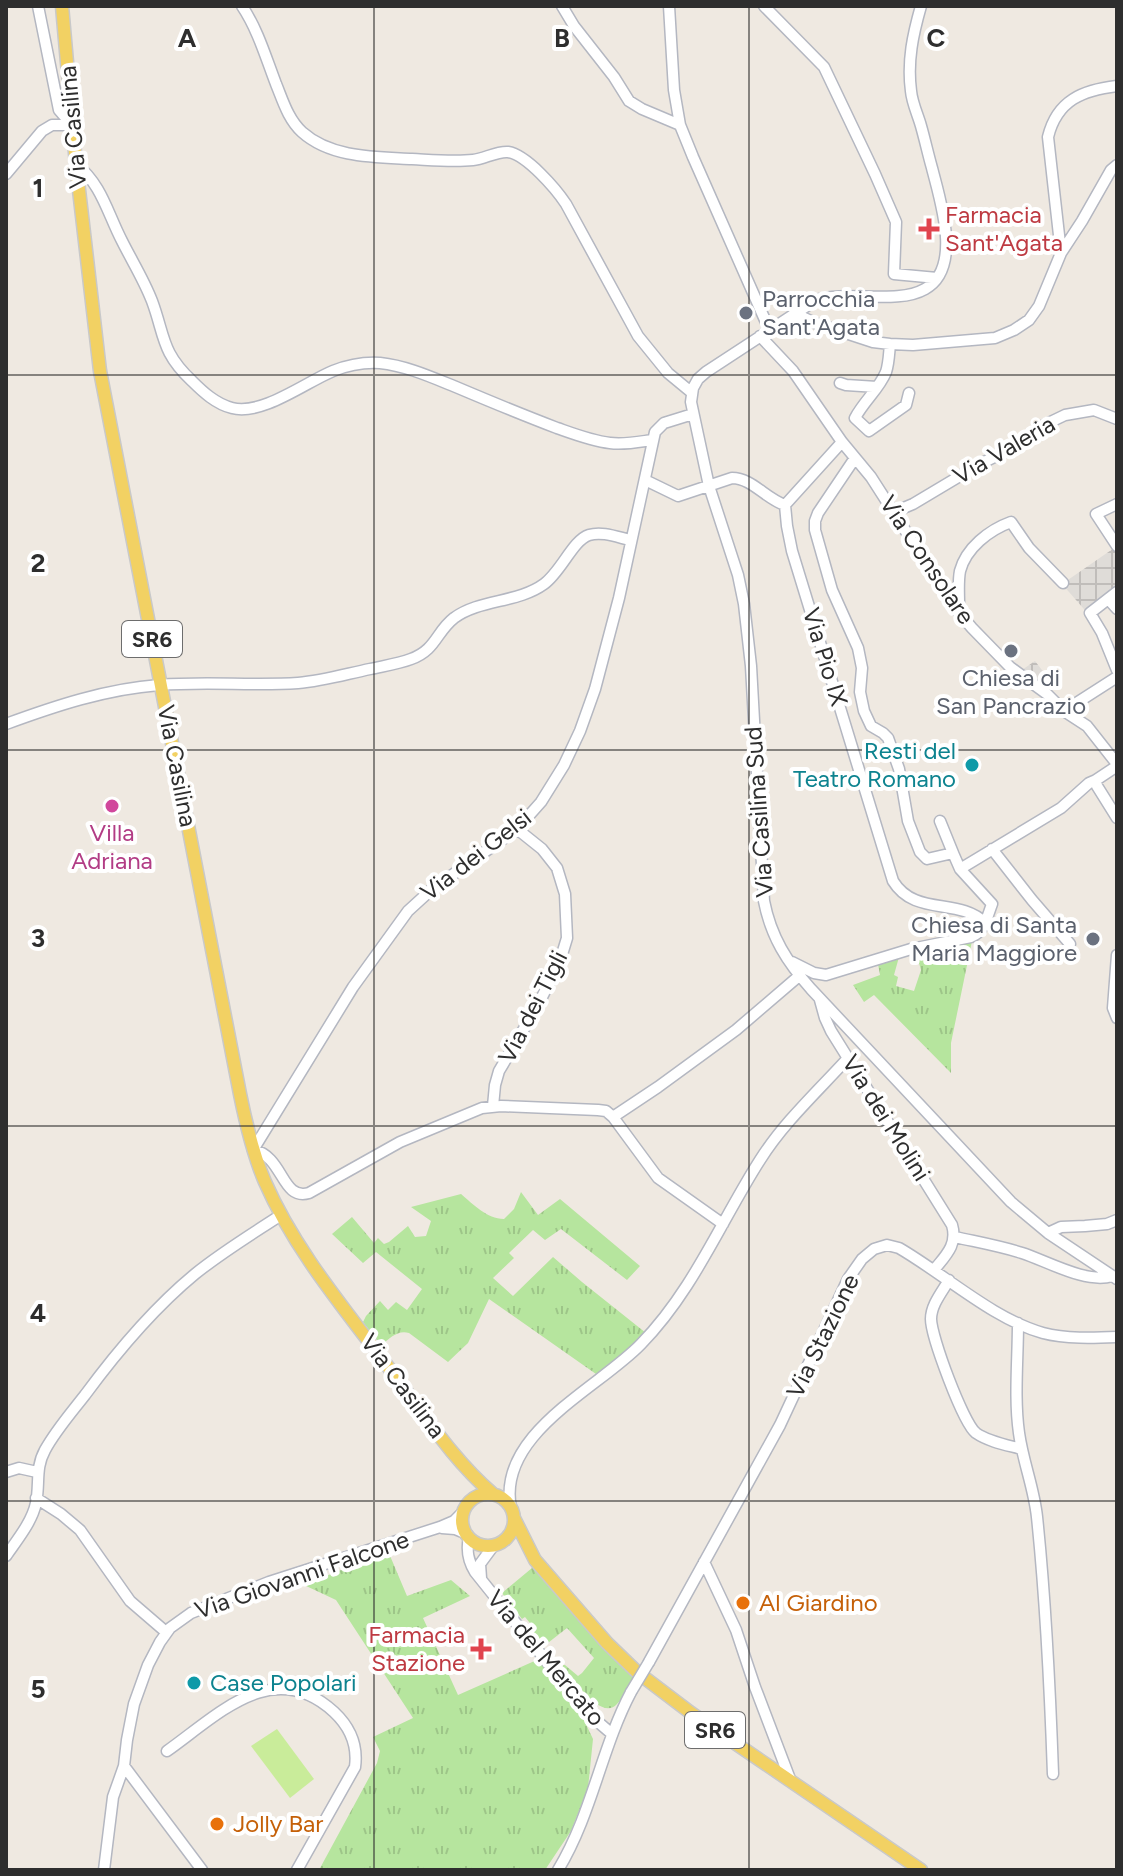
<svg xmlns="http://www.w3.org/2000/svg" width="1123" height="1876" viewBox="0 0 1123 1876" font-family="Figtree,sans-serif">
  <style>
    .grass { fill: url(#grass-tufts) }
    .pitch { fill: #c9ec9a }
    .plaza { fill: url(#plaza-grid) }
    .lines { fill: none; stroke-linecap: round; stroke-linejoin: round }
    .minor-casing { stroke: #b4b7c1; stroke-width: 13 }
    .major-casing { stroke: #c9c9c9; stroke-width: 15 }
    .minor { stroke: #fff; stroke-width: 10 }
    .major { stroke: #f2d163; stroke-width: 12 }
    .minor-bridge-casing { stroke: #b4b7c1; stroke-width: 13; stroke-linecap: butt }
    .minor-bridge { stroke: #fff; stroke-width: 10 }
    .grid { fill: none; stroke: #2e2e2e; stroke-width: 2; stroke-opacity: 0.55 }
    .health-dot { fill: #e0444e; stroke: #fff; stroke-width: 3 }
    .worship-dot { fill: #6b7280; stroke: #fff; stroke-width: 3 }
    .culture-dot { fill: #0f9aa8; stroke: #fff; stroke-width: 3 }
    .hotel-dot { fill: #d1479c; stroke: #fff; stroke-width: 3 }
    .food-dot { fill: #e8710a; stroke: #fff; stroke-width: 3 }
    .labels { text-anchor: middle; stroke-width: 8; stroke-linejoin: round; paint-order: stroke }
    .shield { fill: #fff; stroke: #6d6d6d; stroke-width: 2 }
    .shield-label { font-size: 22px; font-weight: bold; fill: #2e2e2e }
    .street-label { font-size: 24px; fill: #2e2e2e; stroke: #fff }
    .health-label { font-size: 24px; fill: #be3a42; stroke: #fff; text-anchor: start }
    .worship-label { font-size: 24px; fill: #5b616d; stroke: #fff; text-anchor: start }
    .culture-label { font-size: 24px; fill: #0d838f; stroke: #fff; text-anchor: end }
    .hotel-label { font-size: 24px; fill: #b23c85; stroke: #fff }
    .food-label { font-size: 24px; fill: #c56008; stroke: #fff; text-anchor: start }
    .grid-label { font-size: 26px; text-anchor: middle; font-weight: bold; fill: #2e2e2e; stroke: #fff; stroke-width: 8; stroke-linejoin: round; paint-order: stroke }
  </style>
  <defs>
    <pattern id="grass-tufts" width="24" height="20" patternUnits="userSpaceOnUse" patternTransform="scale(2)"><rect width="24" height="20" fill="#b6e59e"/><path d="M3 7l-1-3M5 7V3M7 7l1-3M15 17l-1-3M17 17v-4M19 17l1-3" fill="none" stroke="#9dc588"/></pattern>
    <pattern id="plaza-grid" width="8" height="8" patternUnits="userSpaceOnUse" patternTransform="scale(2)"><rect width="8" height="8" fill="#dfdcd8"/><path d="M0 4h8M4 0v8" fill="none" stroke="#c0bdba"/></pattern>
  </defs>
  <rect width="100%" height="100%" fill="#efe9e1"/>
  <path class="grass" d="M972,941L951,1043V1073L874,995L864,1002L853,985L880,975L878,964L899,957L894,975L898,977L896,986L914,991L921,970L916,953Z
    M521,1192L538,1215L560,1199L640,1266L627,1280L561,1229L545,1240L533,1230L509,1253L514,1258L493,1278L513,1296L553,1257L582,1282L646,1333L628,1352L596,1374L489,1299L468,1343L448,1362L409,1333C397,1330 391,1338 381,1345L363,1322L366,1316L380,1301L388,1310L396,1302L407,1310L422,1289L376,1252L363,1263L332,1234L352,1217L374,1243L378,1238L384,1244L389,1242L408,1226L415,1237L426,1236L431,1221L411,1207L461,1194C473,1204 487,1219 504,1219L514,1209Z
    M388,1551L407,1596L451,1580L470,1596L423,1618L458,1695L539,1659L582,1716L593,1739L588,1788L571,1831L545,1870H319L377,1763L380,1751L373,1737L413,1718L336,1600L304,1585Z
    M530,1556L634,1676C628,1685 624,1697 617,1704C601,1722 573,1678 563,1667V1665H565L578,1676L582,1673L594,1658L567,1628L544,1646L532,1631L534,1628L525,1617L522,1619L502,1593L532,1568L527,1558Z"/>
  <path class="pitch" d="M277,1729L314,1779L290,1798L251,1746Z"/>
  <path class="plaza" d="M1117,546V598L1090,616L1062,584Z
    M1035,661L1045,674L1051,670L1061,682L1046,695L1016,674Z"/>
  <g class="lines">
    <g class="minor-casing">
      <path id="minor" d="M242,6C258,30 266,58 276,84C283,101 288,119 302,132C331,158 375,157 412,159C432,160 453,162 473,160C484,159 497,151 508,152C527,155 556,189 566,204L638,336L668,373L691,392
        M562,6L574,26L614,77L629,101L642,109L680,125
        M669,6L674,90L680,125L693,157L769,329
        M764,6L824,67L875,174L896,222L894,274L937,278
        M921,6C913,34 907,61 911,91C912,103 918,115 921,126C925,140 928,154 932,168C940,200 963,268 925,289C897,305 847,290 816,300L706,372L698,379L693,388L691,402L709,486L738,575L744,604L751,666L764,901C771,937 787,962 811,989L1011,1202L1048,1233L1117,1279
        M76,164C102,185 107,212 122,241C132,261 144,280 152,301C165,336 161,352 192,381C203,392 216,404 232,408C262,416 306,382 333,371C348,365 364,362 380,363C407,366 431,377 456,387C489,401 523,415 557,428C574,434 592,441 610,443C624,445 638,442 652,440
        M6,174L42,131L52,125H72L59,110L38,6
        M1061,253L1048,137C1057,100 1083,90 1117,86
        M794,313L815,323L873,342L890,344L913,345L995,338L1014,330L1029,320L1039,306L1061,253L1082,221L1111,170L1117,165
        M760,336L793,371L842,442L871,477L955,608L972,628L1010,667L1047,694L1064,711L1087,726L1117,764
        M890,344C889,353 889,363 886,372C879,389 864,401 855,418L869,431L906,405L909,393
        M840,383L846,385L877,387
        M693,414L664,423L655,432L619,598L595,689L580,731L564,765L541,802L517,829L431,890L408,911L353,987L253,1150C284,1156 281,1201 309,1193L400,1142L482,1108L501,1106L598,1110L606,1111L613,1117L658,1087L736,1030L799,976
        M842,442L785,505L787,526L792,551L893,881C915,917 959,897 985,923
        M855,458L818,513L815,521V530L832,590L858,648L862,668L860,692L864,711L871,726L883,733L888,738L899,769L908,821L920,852L927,859L953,853L940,821
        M645,480L678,496L732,478C752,478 766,499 785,505
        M1117,504L1096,514L1117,546
        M894,512L913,504L980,464L1019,445L1038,428L1065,415L1094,410L1117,419
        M1117,592L1090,613L1102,633L1117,670
        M1108,599L1117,609
        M955,608L959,604C959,593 958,581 960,571C966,548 989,530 1011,522L1029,548L1063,583
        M1064,711L1117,677
        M6,724C55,706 106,689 159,685C205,681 252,686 298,683C323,681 346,674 370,669C383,666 398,664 411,659C436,650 436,632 454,618C480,599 518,603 544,584C561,572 573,540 589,535C602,531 617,537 630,540
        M1117,766L1096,780L1097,786L1117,818
        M992,849L1032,900L1070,944
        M960,869L1061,808L1089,783L1096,780
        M1117,955L1113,1008L1117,1018
        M792,962L814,973L826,975L911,949L971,937C985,931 987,917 992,904L960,869L953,853
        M820,1000L825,1018L831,1031L952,1225C958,1245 945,1256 934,1270
        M493,1106L495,1085L499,1071L538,1005L560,961L567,938L565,894L557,868L542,849L517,829
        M613,1117L658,1178L723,1224
        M1048,1233L1061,1227L1085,1226L1107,1224L1117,1220
        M955,1237C977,1242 1000,1246 1022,1253C1047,1261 1086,1284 1112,1276
        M949,1280C942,1292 931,1305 931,1319C931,1336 963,1423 976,1433C989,1442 1007,1445 1022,1449
        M1018,1323C1018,1359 1014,1398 1019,1433C1023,1462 1034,1488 1037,1517C1046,1603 1050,1688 1053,1774
        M6,1472L19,1468L37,1472
        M36,1498L61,1514L80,1530L130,1601L166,1632
        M511,1508C496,1434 599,1388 641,1344C693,1291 721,1221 760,1160C784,1122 818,1091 848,1058
        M442,1528L455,1529L467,1534
        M469,1537C466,1551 468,1561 475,1572L584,1708L598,1722L612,1734
        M6,1556C17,1540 32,1522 36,1503C40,1484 35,1468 45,1450C56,1430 71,1413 85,1395C116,1353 155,1307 195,1274C222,1252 252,1234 281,1215
        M704,1562L736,1630L755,1687L790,1779
        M481,1578L480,1564L494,1545
        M649,1662L780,1425L848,1279L862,1259L874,1249L887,1245L899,1248C944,1274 993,1319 1043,1333C1066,1339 1093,1338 1117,1337
        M167,1751C218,1715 273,1656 334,1712C350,1727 358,1745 355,1767L297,1870
        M124,1766L202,1870
        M104,1870L113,1797L124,1766L127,1740L134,1704L148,1665L160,1642L170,1628L191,1613L269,1582L440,1527L454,1521L463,1512
        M558,1870C592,1814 601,1749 631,1692"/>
    </g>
    <g class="major-casing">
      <path id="major" d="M62,6L76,164L100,371L240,1094C246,1124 253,1154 265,1182C296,1253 349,1314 395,1376C426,1417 454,1461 493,1494
        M462 1520a26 26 0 1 1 52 0a26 26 0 1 1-52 0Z
        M514,1518L535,1560L607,1643L637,1672L691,1713L921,1870"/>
    </g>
    <use href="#minor" class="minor"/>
    <use href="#major" class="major"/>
    <g class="minor-bridge-casing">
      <path id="minor-bridge" d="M631,1692L649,1662"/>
    </g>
    <use href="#minor-bridge" class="minor-bridge"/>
  </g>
  <path class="grid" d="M374,6V1870M749,6V1870M6,375H1117M6,750H1117M6,1126H1117M6,1501H1117"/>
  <g class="health-dot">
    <path d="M925 217h8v8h8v8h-8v8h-8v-8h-8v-8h8z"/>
    <path d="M477 1637h8v8h8v8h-8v8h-8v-8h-8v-8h8z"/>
  </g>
  <g class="worship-dot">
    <circle cx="746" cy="313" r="8"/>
    <circle cx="1011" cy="651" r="8"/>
    <circle cx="1093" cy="939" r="8"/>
  </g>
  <g class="culture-dot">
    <circle cx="972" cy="765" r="8"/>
    <circle cx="194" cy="1683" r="8"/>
  </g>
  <circle class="hotel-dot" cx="112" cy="806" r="8"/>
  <g class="food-dot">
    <circle cx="743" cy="1603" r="8"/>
    <circle cx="217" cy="1824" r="8"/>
  </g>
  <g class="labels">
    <g class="shield">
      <rect x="122" y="621" width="60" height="36" rx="6"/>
      <rect x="685" y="1712" width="60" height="36" rx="6"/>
    </g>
    <g class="shield-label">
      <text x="152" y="647">SR6</text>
      <text x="715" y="1738">SR6</text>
    </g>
    <g class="street-label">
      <text transform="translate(73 127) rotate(-95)" y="8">Via Casilina</text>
      <text transform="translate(1004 450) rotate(-30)" y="8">Via Valeria</text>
      <text transform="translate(927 560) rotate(56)" y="8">Via Consolare</text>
      <text transform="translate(825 657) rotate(73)" y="8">Via Pio IX</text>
      <text transform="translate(177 766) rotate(79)" y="8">Via Casilina</text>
      <text transform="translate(759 812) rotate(-94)" y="8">Via Casilina Sud</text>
      <text transform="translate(476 855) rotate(-38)" y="8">Via dei Gelsi</text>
      <text transform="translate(533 1007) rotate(-63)" y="8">Via dei Tigli</text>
      <text transform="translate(886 1118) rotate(58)" y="8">Via dei Molini</text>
      <text transform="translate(823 1336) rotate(-64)" y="8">Via Stazione</text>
      <text transform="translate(403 1386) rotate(53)" y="8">Via Casilina</text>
      <text transform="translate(302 1575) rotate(-19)" y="8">Via Giovanni Falcone</text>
      <text transform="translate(546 1658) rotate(50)" y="8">Via del Mercato</text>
    </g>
    <g class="health-label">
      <text x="945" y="223">Farmacia<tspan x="945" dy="28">Sant'Agata</tspan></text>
      <text x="465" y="1643" text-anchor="end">Farmacia<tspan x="465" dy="28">Stazione</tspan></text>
    </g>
    <g class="worship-label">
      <text x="762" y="307">Parrocchia<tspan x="762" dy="28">Sant'Agata</tspan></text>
      <text x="1011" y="686" text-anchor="middle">Chiesa di<tspan x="1011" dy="28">San Pancrazio</tspan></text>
      <text x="1077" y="933" text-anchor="end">Chiesa di Santa<tspan x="1077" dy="28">Maria Maggiore</tspan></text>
    </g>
    <g class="culture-label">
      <text x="956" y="759">Resti del<tspan x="956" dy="28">Teatro Romano</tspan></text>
      <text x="210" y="1691" text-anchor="start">Case Popolari</text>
    </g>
    <g class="hotel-label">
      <text x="112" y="841">Villa<tspan x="112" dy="28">Adriana</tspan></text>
    </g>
    <g class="food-label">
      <text x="759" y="1611">Al Giardino</text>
      <text x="233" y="1832">Jolly Bar</text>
    </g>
  </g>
  <g class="grid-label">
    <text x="187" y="47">A</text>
    <text x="562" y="47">B</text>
    <text x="936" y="47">C</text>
    <text x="38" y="197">1</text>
    <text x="38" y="572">2</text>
    <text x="38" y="947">3</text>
    <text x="38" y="1322">4</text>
    <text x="38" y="1698">5</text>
  </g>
  <rect width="1123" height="1876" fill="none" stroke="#2e2e2e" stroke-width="16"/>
</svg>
